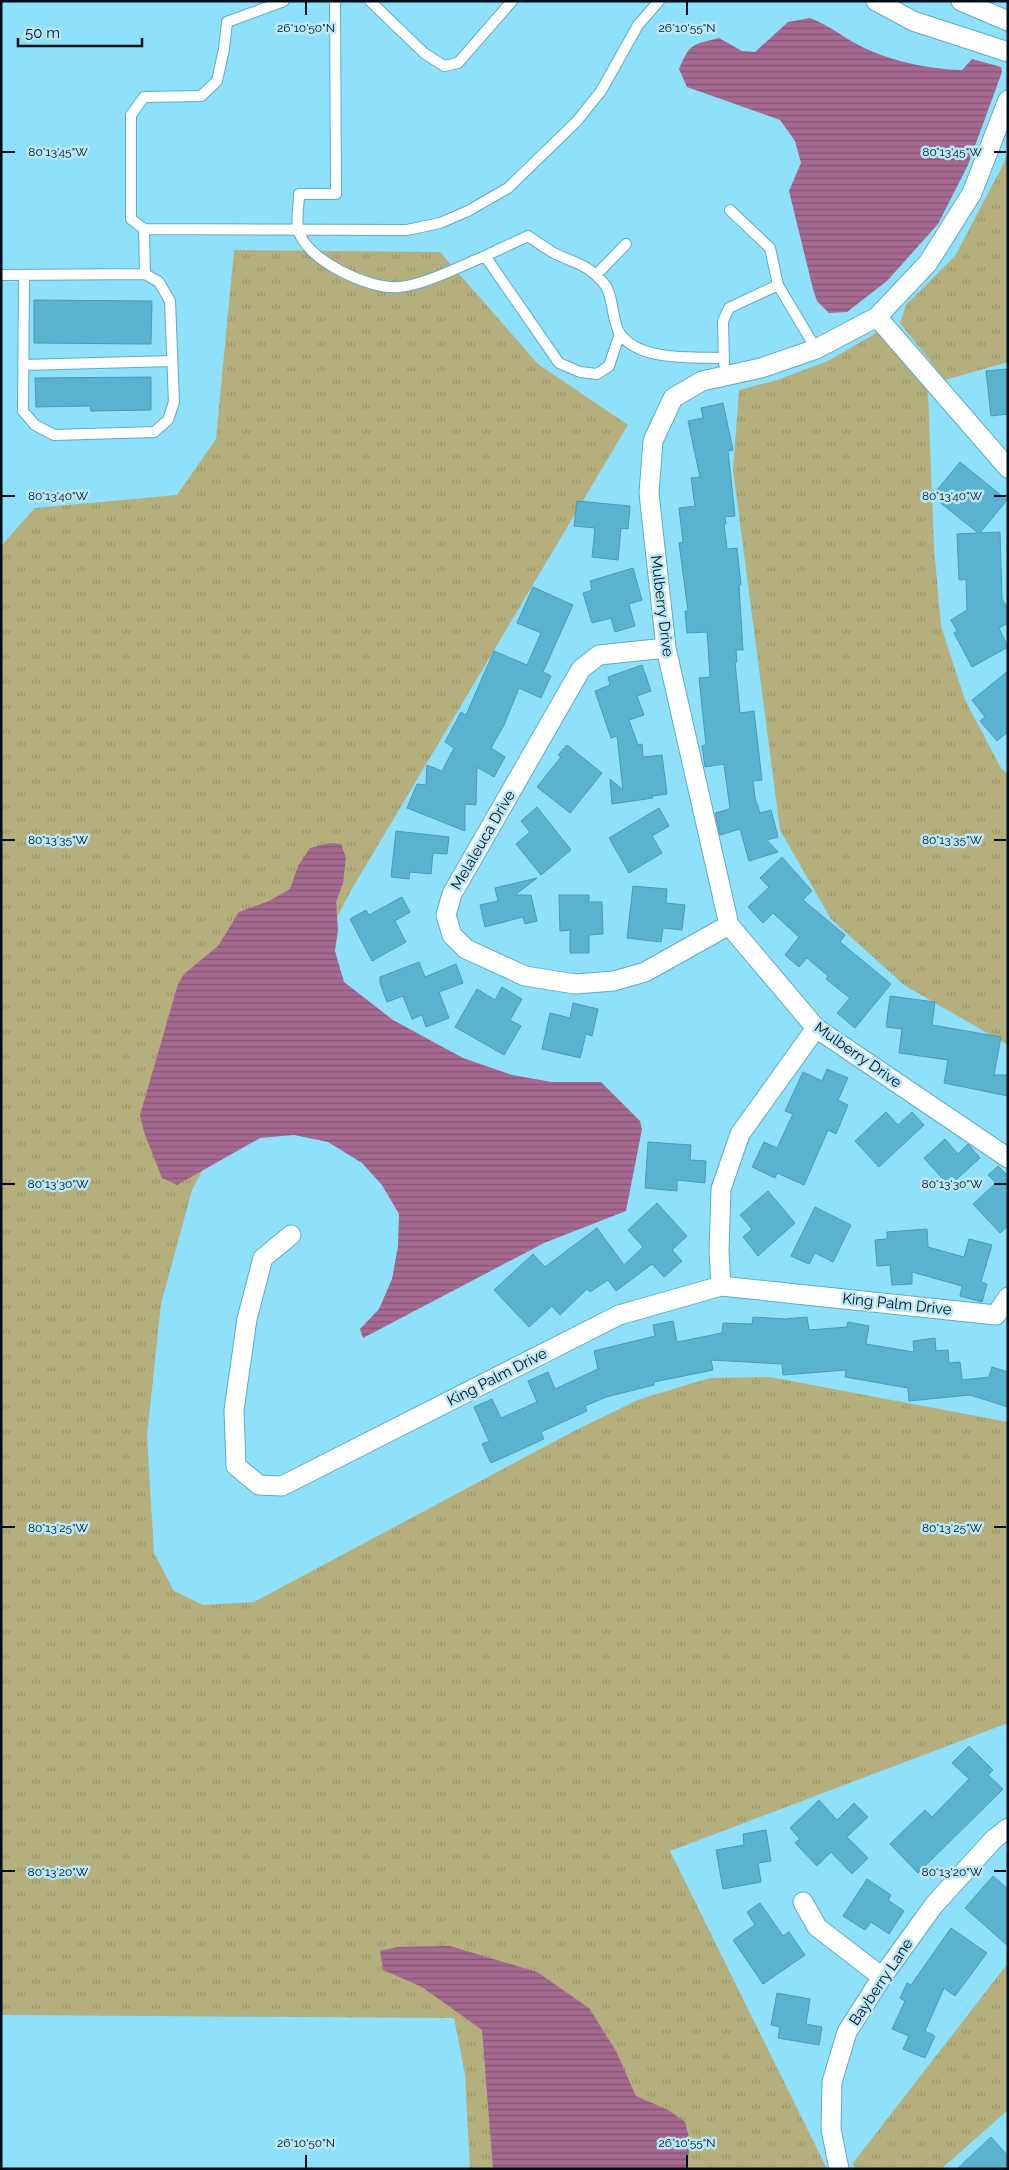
<svg xmlns="http://www.w3.org/2000/svg" width="1009" height="2170" viewBox="0 0 1009 2170" font-family="Raleway,sans-serif">
  <style>
    .grass { fill: url(#grass-tufts) }
    .water { fill: url(#water-rules) }
    .building { fill: #59b2cf; stroke: #4a9ab4 }
    .lines { fill: none; stroke-linecap: round; stroke-linejoin: round }
    .lane-casing { stroke: #5bacc6; stroke-width: 12 }
    .street-casing { stroke: #5bacc6; stroke-width: 21 }
    .lane { stroke: #fff; stroke-width: 10 }
    .street { stroke: #fff; stroke-width: 19 }
    .ticks { fill: none; stroke: #000f17; stroke-width: 2 }
    .labels { text-anchor: middle; stroke-width: 5; stroke-linejoin: round; paint-order: stroke }
    .street-label { font-size: 15px; fill: #000f17; stroke: #bae8f8 }
    .ticks-label { font-size: 12px; text-anchor: middle; fill: #000f17; stroke: #bae8f8; stroke-width: 5; stroke-linejoin: round; paint-order: stroke }
  </style>
  <defs>
    <pattern id="grass-tufts" width="24" height="20" patternUnits="userSpaceOnUse" patternTransform="scale(1.25)"><rect width="24" height="20" fill="#b5af7d"/><path d="M3 7l-1-3M5 7V3M7 7l1-3M15 17l-1-3M17 17v-4M19 17l1-3" fill="none" stroke="#9a956b"/></pattern>
    <pattern id="water-rules" width="6" height="5" patternUnits="userSpaceOnUse" patternTransform="scale(1.25)"><rect width="6" height="5" fill="#a66990"/><path d="M0 2.5h6" fill="none" stroke="#855575"/></pattern>
  </defs>
  <rect width="100%" height="100%" fill="#8fe0fb"/>
  <path class="grass" d="M1008,151V362L945,380L900,323L906,305L955,256L1003,165Z
    M234,250L440,252L538,364L628,425L353,887L192,1190L161,1304L147,1436L154,1553L174,1591L203,1605L254,1602L576,1430L640,1399L710,1378L770,1377L1008,1422V1723L670,1851L827,2169H470L465,2075L454,2018L1,2015V546L35,508L177,495L216,439Z
    M878,332L891,338L928,391L934,548L941,626L965,700L1001,768L1008,775V1045L904,985L831,919L780,830L733,470L739,390L777,380L828,361Z
    M1008,1963V2110L941,2169H855L853,2163Z"/>
  <path class="water" d="M810,18C832,26 850,43 871,51C900,63 931,69 962,70L972,59L1001,67L1002,72L968,165L938,224L887,281L847,312L829,313L817,301L813,289L789,191L801,163L795,141L780,120L687,87L679,69C690,43 692,45 719,38L742,51L755,52L788,22Z
    M330,843L341,844L346,858L343,883L336,902L338,930L335,951L344,982L393,1020L463,1058L512,1075L552,1082H601L640,1121L642,1129L626,1211L544,1243L363,1338L360,1329L379,1309L392,1279L398,1246L399,1214L382,1185L362,1163L328,1142L294,1135L260,1138L177,1185L162,1178L144,1132L140,1115L178,984L184,974L218,946L239,912L269,901L290,889L298,866L310,848Z
    M450,1946L537,1972L589,2008L616,2051L636,2096L668,2110L685,2122L690,2141L687,2169H493L482,2030L422,1987L383,1970L380,1951L397,1947Z"/>
  <path class="building" d="M34,300L152,301L151,344L34,343Z
    M1008,369V414L991,416L986,371Z
    M151,377V410L91,411L90,406L36,407L35,378Z
    M723,403L733,450L728,451L735,516L725,517L726,524H724L727,549L737,548L741,585H739L743,650H736L737,662H735L740,713L754,711L762,780L753,781L755,798L760,813L771,810L778,837L767,840L778,852L749,861L740,829L720,835L715,813L730,809L724,764L705,767L702,746L706,745L699,678L710,677L707,632L687,633L685,611H688L679,543L683,542L679,508L695,506L691,478L700,477L688,421L703,418L701,408Z
    M960,462L1007,500L980,533L1000,532L1002,599L1008,609V623L999,628L1008,647L972,667L954,633L957,631L951,620L967,610L966,579L959,580L957,534L978,533L932,496Z
    M577,501L630,506L628,529L621,528L618,560L592,557L595,528L574,526Z
    M633,568L642,600L629,604L635,626L615,632L611,618L592,623L583,593L592,590L590,581Z
    M533,587L573,605L543,672L551,676L541,698L519,688L504,725L491,748L505,757L494,777L477,767L476,805L465,804V831L407,808L417,784L426,785L427,765L442,771L454,748L445,742L461,712L466,715L494,651L527,665L541,633L517,623Z
    M642,665L651,691L637,696L644,715L629,720L638,745L642,744L643,757L662,755L667,794L652,796L653,798L612,804L610,779L623,790L617,736L611,738L595,691L610,685L608,677Z
    M1008,671V732L997,741L980,721L985,717L972,700Z
    M567,745L602,773L570,813L537,787L561,757L558,755Z
    M537,807L571,850L541,875L516,844L530,832L521,821Z
    M659,808L669,826L652,836L662,853L629,873L609,838Z
    M396,831L449,837L447,854L433,853L431,874L410,872L409,879L391,877Z
    M782,857L812,891L803,900L845,935L840,942L891,984L855,1028L837,1013L850,998L826,979L828,976L807,958L799,967L785,955L799,937L773,913L763,923L748,907L769,887L760,878Z
    M537,878L515,895H531L537,921L525,924L523,917L485,927L480,905L498,901L495,888Z
    M633,886L667,889L666,903L685,905L682,930L663,928L661,942L627,938Z
    M559,895H589V902H602L603,934L589,935V953H570V930L560,931Z
    M402,897L410,912L395,921L406,942L372,961L350,919L366,910L369,915Z
    M419,962L425,977L456,964L463,983L439,992L449,1018L426,1027L422,1015L412,1019L403,996L387,1002L380,983V977Z
    M502,987L522,999L510,1020L521,1026L504,1055L455,1027L477,989L495,1000Z
    M890,996L935,1002L932,1025L1001,1037L994,1075H1008V1096L944,1083L948,1060L899,1053L902,1029L886,1027Z
    M573,1003L598,1009L592,1036L586,1034L580,1058L542,1049L550,1013L570,1018Z
    M827,1069L848,1078L838,1100L848,1105L836,1134L828,1130L804,1185L777,1173L775,1178L752,1167L764,1142L777,1148L793,1114L785,1111L803,1072L822,1081Z
    M886,1112L898,1125L912,1112L924,1125L879,1167L855,1141Z
    M945,1139L958,1154L968,1144L980,1158L949,1186L924,1158Z
    M648,1142L691,1145L690,1160L706,1161L705,1183L677,1180V1191L645,1188Z
    M998,1166L1006,1174L1008,1172V1226L1000,1233L973,1204L996,1183L988,1175Z
    M768,1191L795,1223L758,1256L743,1237L752,1229L740,1215Z
    M657,1203L687,1236L672,1250L682,1261L664,1277L652,1264L616,1291L608,1280L590,1292L587,1289L560,1315L552,1306L529,1327L494,1290L533,1254L545,1267L597,1228L624,1265L643,1247L628,1230Z
    M815,1207L851,1225L833,1262L815,1253L809,1264L791,1256Z
    M927,1229L928,1247L964,1257L969,1239L992,1245L981,1282L987,1284L982,1302L960,1296L962,1286L912,1272V1284L892,1285L890,1265L877,1266L875,1240L887,1239V1232Z
    M753,1317L785,1319L807,1317L809,1330L847,1327L848,1322L869,1326L866,1344L914,1352L913,1341L935,1338L936,1351L948,1350L949,1363L960,1362L962,1380L989,1377L992,1367L1008,1372V1407L970,1395L909,1401L908,1388L845,1377L846,1370L783,1375L782,1364L711,1360L713,1370L654,1382V1385L606,1397L585,1406L587,1411L541,1432L544,1439L491,1463L482,1444L489,1441L474,1407L492,1399L501,1418L537,1402L528,1381L548,1372L555,1389L598,1369L594,1351L655,1336L653,1325L673,1321L677,1342L722,1333L723,1323L752,1324Z
    M969,1746L993,1770L988,1775L1003,1789L918,1873L890,1844L925,1810L932,1817L969,1779L952,1763Z
    M819,1800L837,1820L854,1803L868,1817L847,1837L868,1858L852,1874L831,1852L817,1866L795,1843L800,1839L790,1828Z
    M766,1830L771,1861L758,1863L761,1882L723,1889L716,1850L744,1845L743,1834Z
    M993,1876L1008,1889V1946L965,1908Z
    M867,1879L891,1895L888,1900L904,1911L889,1934L871,1922L865,1930L843,1916Z
    M760,1903L783,1936L789,1932L805,1955L763,1984L733,1940L755,1925L747,1912Z
    M951,1928L987,1953L955,1996L944,1988L925,2031L935,2036L925,2058L903,2049L909,2036L892,2029L905,2001L900,1998L907,1983L911,1985Z
    M777,1993L810,1999L806,2024L822,2027L819,2045L778,2038L780,2027L771,2025Z
    M991,2137L1008,2156V2169H957Z"/>
  <g class="lines">
    <g class="lane-casing">
      <path id="lane" d="M335,1L336,194H299C299,205 296,219 298,229C305,260 370,290 399,287C424,285 461,266 485,256
        M370,1L424,53L444,66L458,63L512,1
        M730,210L770,248L778,285
        M144,229L131,219V115L144,97L201,96L217,81L224,49L227,22L284,1
        M1,275L145,274L144,229L407,230L440,223L468,211L508,188L577,121L601,91L638,25L659,1
        M24,275L23,411L35,425L54,435L154,432L168,420L174,402L170,301L159,282L145,274
        M596,275L626,244
        M620,333L609,366L597,374L580,372L559,363L485,256L528,236C537,242 545,248 554,253C576,264 589,264 605,285C613,295 612,320 619,332C637,362 694,357 724,358
        M724,364L723,321L729,308L778,285L816,349
        M23,365L172,361"/>
    </g>
    <g class="street-casing">
      <path id="street" d="M876,1L913,21L1008,52
        M961,1L1008,21
        M1008,100L972,193L928,263L877,317L816,349L761,368L702,381L673,398L653,441L649,493L666,648L729,925L816,1028L1008,1158
        M877,317L1008,468
        M666,648L599,655L581,669L452,894L446,915L452,935L466,949L525,976L575,984L614,981L645,972L729,925
        M291,1235L263,1258L247,1319L234,1410L236,1466L259,1485L282,1486L619,1315L721,1286L996,1315L1008,1297
        M721,1286L719,1251L721,1189L740,1134L816,1028
        M803,1902L817,1927L882,1977
        M839,2169L831,2129L832,2082L847,2032L882,1977L934,1905L993,1840L1008,1828"/>
    </g>
    <use href="#lane" class="lane"/>
    <use href="#street" class="street"/>
  </g>
  <path class="ticks" d="M306,2V15M687,2V15M2,152H15M994,152H1006M2,496H15M994,496H1006M2,840H15M994,840H1006M2,1184H15M994,1184H1006M2,1527H15M994,1527H1006M2,1871H15M994,1871H1006M306,2155V2168M687,2155V2168"/>
  <g class="labels">
    <g class="street-label">
      <text transform="translate(662 606) rotate(83)" y="5">Mulberry Drive</text>
      <text transform="translate(483 840) rotate(-60)" y="5">Melaleuca Drive</text>
      <text transform="translate(858 1055) rotate(35)" y="5">Mulberry Drive</text>
      <text transform="translate(897 1304) rotate(6)" y="5">King Palm Drive</text>
      <text transform="translate(497 1377) rotate(-27)" y="5">King Palm Drive</text>
      <text transform="translate(881 1982) rotate(-56)" y="5">Bayberry Lane</text>
    </g>
  </g>
  <g class="ticks-label">
    <text x="306" y="32">26°10'50"N</text>
    <text x="687" y="32">26°10'55"N</text>
    <text x="952" y="156">80°13'45"W</text>
    <text x="58" y="156">80°13'45"W</text>
    <text x="58" y="500">80°13'40"W</text>
    <text x="952" y="500">80°13'40"W</text>
    <text x="952" y="844">80°13'35"W</text>
    <text x="58" y="844">80°13'35"W</text>
    <text x="952" y="1188">80°13'30"W</text>
    <text x="58" y="1188">80°13'30"W</text>
    <text x="58" y="1532">80°13'25"W</text>
    <text x="952" y="1532">80°13'25"W</text>
    <text x="58" y="1876">80°13'20"W</text>
    <text x="952" y="1876">80°13'20"W</text>
    <text x="306" y="2147">26°10'50"N</text>
    <text x="687" y="2147">26°10'55"N</text>
  </g>
  <rect width="1009" height="2170" fill="none" stroke="#000f17" stroke-width="5"/>
  <path d="M18 38v8h124v-8" fill="none" stroke="#000f17" stroke-width="2.5"/>
  <text x="25" y="38" font-size="15" fill="#000f17" stroke="#bae8f8" stroke-width="4" paint-order="stroke">50 m</text>
</svg>
